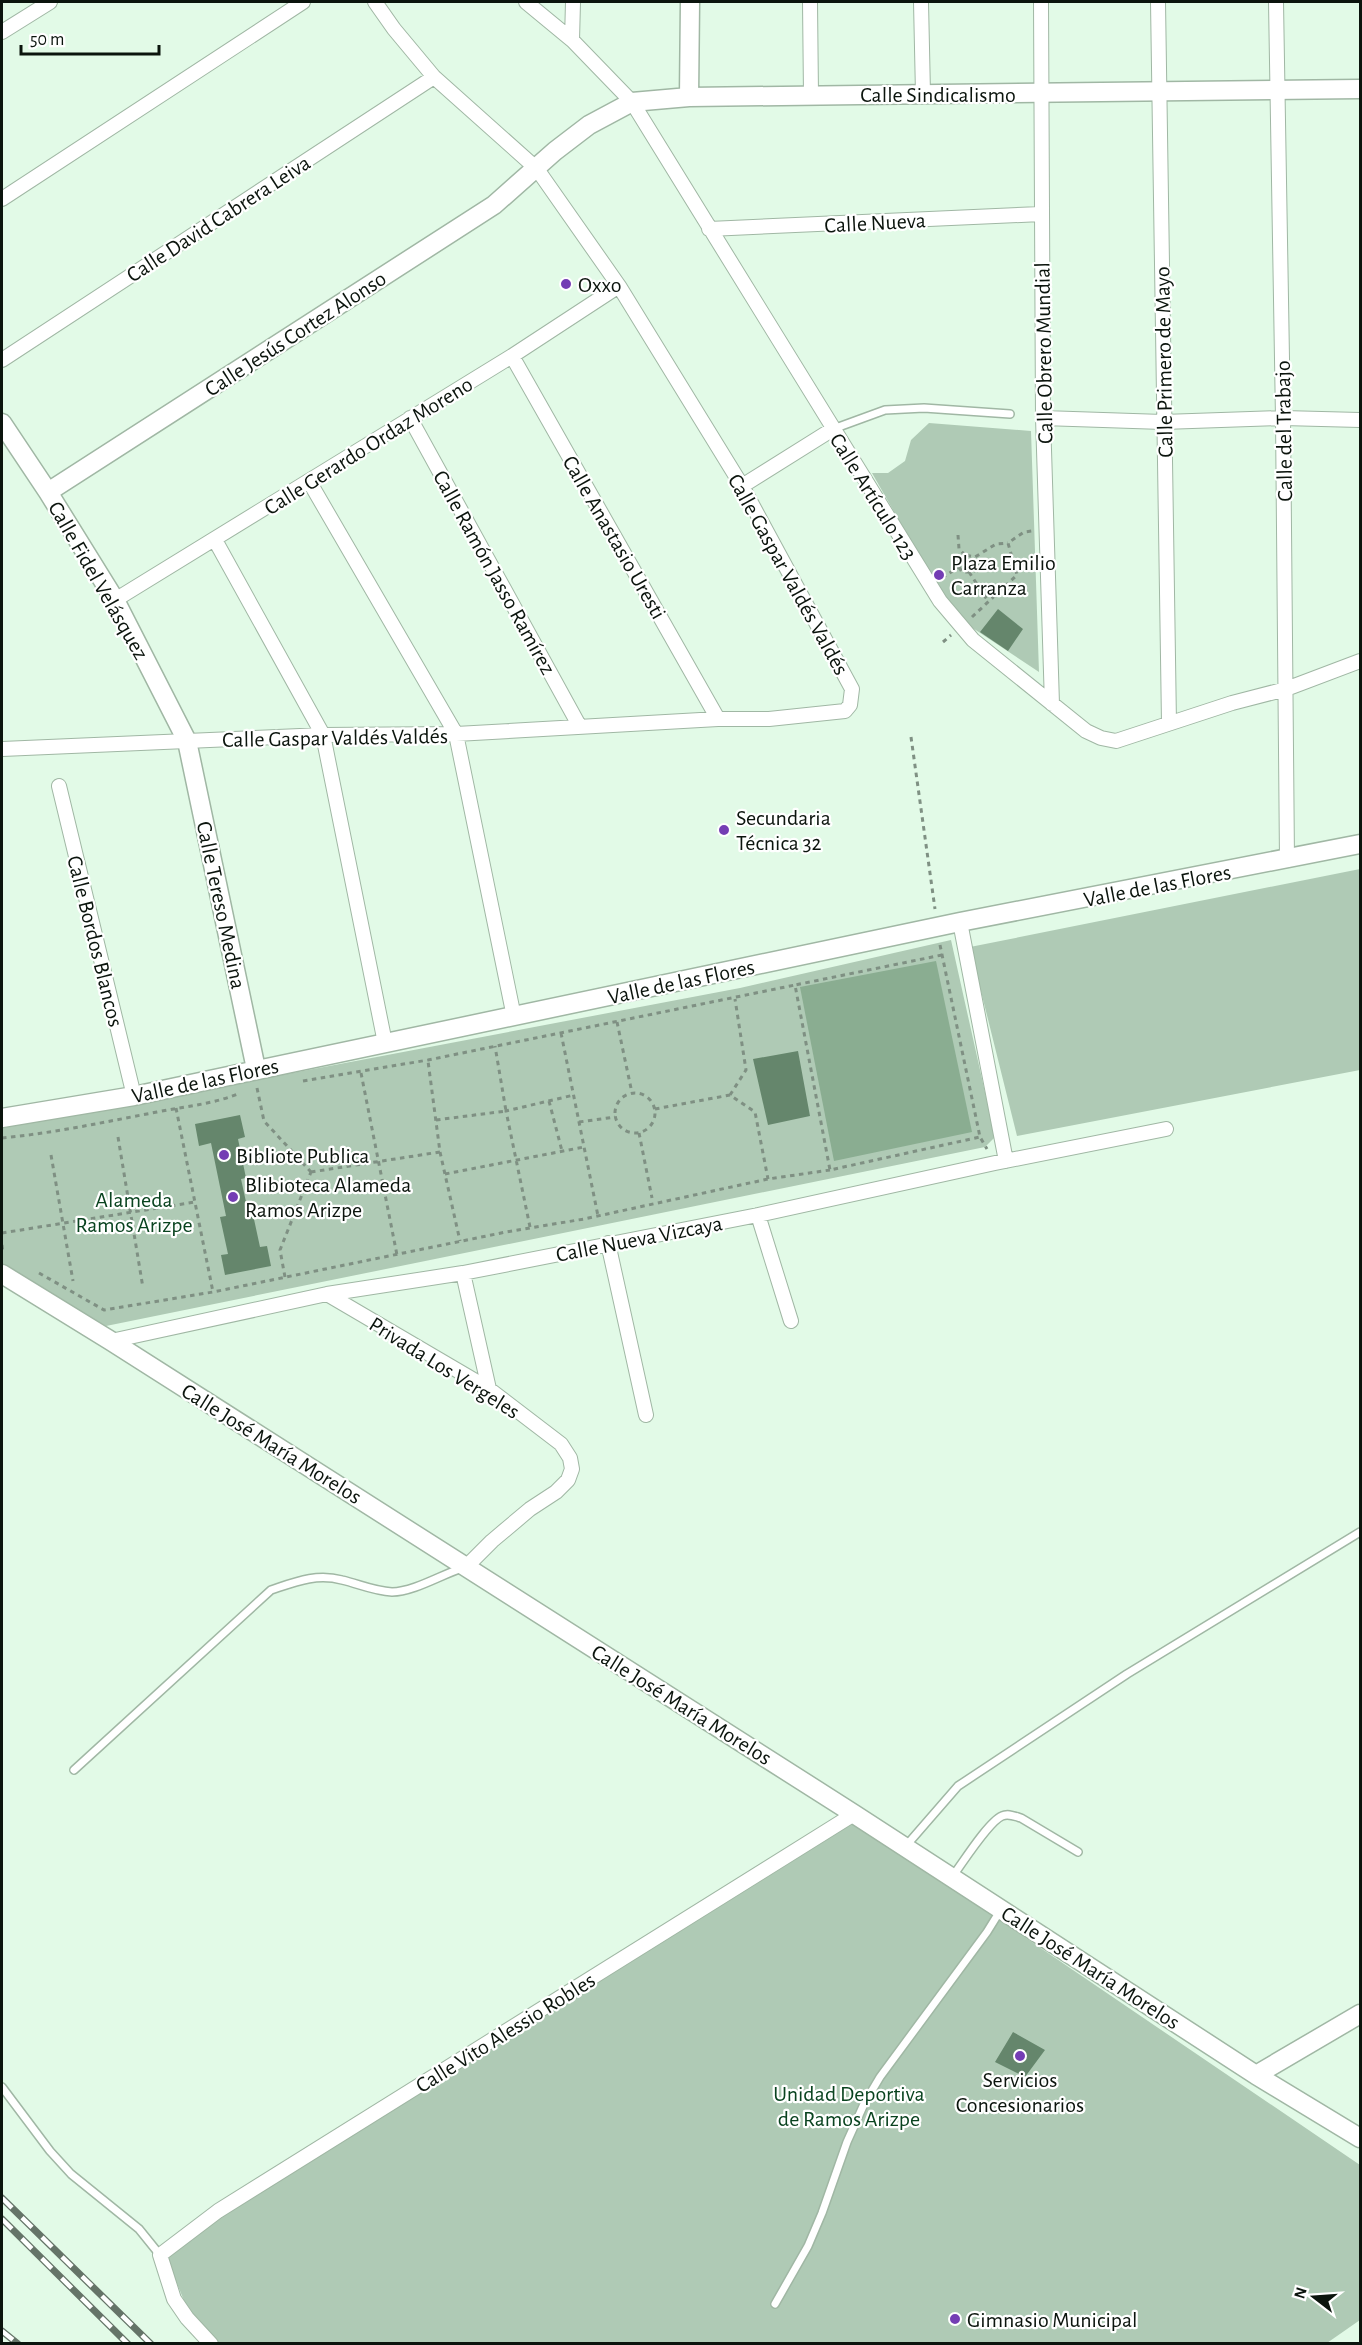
<svg xmlns="http://www.w3.org/2000/svg" width="1362" height="2345" viewBox="0 0 1362 2345" font-family="'Alegreya Sans',sans-serif">
  <style>
    .green { fill: #afcab5 }
    .water { fill: #8aad91 }
    .building { fill: #65866c }
    .lines { fill: none; stroke-linecap: round; stroke-linejoin: round }
    .service-casing { stroke: #a0b7a4; stroke-width: 10 }
    .minor-casing { stroke: #a0b7a4; stroke-width: 16 }
    .tertiary-casing { stroke: #a0b7a4; stroke-width: 21 }
    .path { stroke: #7f9083; stroke-width: 3; stroke-dasharray: 4.5 4.5; stroke-linecap: butt }
    .service { stroke: #fff; stroke-width: 7 }
    .minor { stroke: #fff; stroke-width: 14 }
    .tertiary { stroke: #fff; stroke-width: 18 }
    .rail-casing { stroke: #657468; stroke-width: 7 }
    .rail { stroke: #fff; stroke-width: 4.5; stroke-dasharray: 14; stroke-linecap: butt }
    .poi-dot { fill: #743db4; stroke: #fff; stroke-width: 2 }
    .labels { text-anchor: middle; stroke-width: 4.5; stroke-linejoin: round; paint-order: stroke }
    .street-label { font-size: 22px; fill: #0b140d; stroke: #fff }
    .poi-label { font-size: 22px; fill: #0b140d; stroke: #fff; text-anchor: start }
    .park-label { font-size: 22px; fill: #09431f; stroke: #fff }
  </style>
  <rect width="100%" height="100%" fill="#e2fae7"/>
  <path class="green" d="M929,423L1031,431L1039,672L953,615L872,473H888L905,461L911,440Z
    M1360,869V1070L1017,1136L970,947Z
    M951,940L995,1137L985,1147L106,1326L2,1264V1128L740,988Z
    M855,1822L1360,2165V2320L1327,2343H218L190,2315L166,2257L224,2215Z"/>
  <path class="water" d="M936,961L972,1132L834,1161L800,987Z"/>
  <path class="building" d="M998,609L1023,629L1008,651L980,632Z
    M798,1051L810,1116L768,1125L753,1059Z
    M240,1115L245,1137L238,1139L246,1178L241,1179L248,1211L252,1210L260,1247L267,1246L271,1266L225,1275L221,1255L228,1254L220,1217L226,1216L211,1143L199,1146L195,1124Z
    M1013,2032L1045,2050L1025,2077L995,2062Z"/>
  <g class="lines">
    <g class="service-casing">
      <path id="service" d="M833,429L885,410L924,408L1010,414
        M74,1770L271,1590C295,1582 316,1573 342,1580C359,1584 374,1591 392,1592C413,1592 441,1575 462,1568
        M905,1847L958,1786L1127,1674L1360,1532
        M952,1877C962,1864 988,1822 1002,1816C1008,1813 1014,1816 1021,1818L1078,1852
        M2,2087L50,2151L71,2174L139,2229L160,2255
        M775,2304L808,2246L822,2213L847,2142L864,2104L880,2077L987,1932L1000,1911"/>
    </g>
    <g class="minor-casing">
      <path id="minor" d="M526,2L572,40L632,102L940,601L973,640L1086,731L1101,738L1116,741L1232,703L1286,689L1360,661
        M810,2L811,95
        M921,2L923,94
        M1041,2L1043,418L1052,704
        M1158,2L1169,723
        M1276,2L1283,418L1287,860
        M2,32L50,2
        M572,40L573,2
        M2,199L303,2
        M709,229L1041,214
        M512,356L718,719
        M2,360L434,77
        M410,418L580,727
        M1043,418L1163,422L1283,418L1360,420
        M309,481L456,734L514,1017
        M742,486L833,429
        M215,540L323,735L385,1043
        M115,600L512,356L619,286
        M2,749L323,735L456,734L718,719H769L845,711L850,705L852,689L742,486L619,286L537,169L434,77L394,29L375,2
        M59,786L134,1096
        M960,922L1006,1161
        M758,1215L791,1321
        M608,1243L646,1415
        M463,1273L489,1389
        M327,1294L489,1389L561,1444L570,1458L572,1469L568,1480L556,1492L530,1509L492,1541L466,1567
        M111,1341L327,1294L463,1273L758,1215L995,1163L1166,1129
        M211,2344L187,2318L174,2299L160,2255L218,2211L854,1814"/>
    </g>
    <g class="tertiary-casing">
      <path id="tertiary" d="M689,97L690,2
        M2,423L48,492L115,600L187,741L256,1069
        M48,492L494,205L555,151L589,125L632,102L689,97L1360,89
        M2,1118L134,1096L960,922L1360,844
        M2,1274L111,1341L854,1814L1256,2075L1360,2138
        M1256,2075L1360,2014"/>
    </g>
    <path class="path" d="M958,535L959,549L965,555
      M959,567L962,572H973L978,569L979,562L975,557
      M969,572L988,601
      M942,578L959,567L960,560L965,555L975,557L996,544L1008,543
      M972,617L1017,575L1008,543L1024,532L1032,531
      M943,642L951,635
      M911,737L935,909
      M940,945L980,1137L987,1149
      M942,955L795,985L830,1170L980,1137
      M617,1022L632,1093
      M561,1033L598,1216
      M361,1073L397,1255
      M303,1081L428,1060L795,985
      M257,1088L264,1121L311,1172
      M615 1113a20 20 0 1 1 40 0a20 20 0 1 1-40 0Z
      M730,1095L746,1070L735,999
      M549,1101L562,1151
      M176,1108L213,1292
      M655,1109L730,1095L755,1112L768,1179
      M436,1120L506,1111L495,1046
      M579,1122L615,1117
      M639,1133L652,1198
      M118,1137L143,1288
      M2,1138C54,1133 105,1122 157,1112C186,1106 209,1105 238,1094
      M440,1152L460,1241
      M51,1155L73,1281
      M311,1172L440,1152L428,1061
      M445,1174L584,1147
      M530,1227L506,1111L574,1095
      M2,1233L195,1202
      M2,1245L3,1253
      M39,1273L104,1310L213,1292L506,1232L584,1219L768,1179L830,1170
      M285,1277L280,1250L311,1172"/>
    <use href="#service" class="service"/>
    <use href="#minor" class="minor"/>
    <use href="#tertiary" class="tertiary"/>
    <g class="rail-casing">
      <path id="rail" d="M2,2198L151,2344
        M2,2219L128,2344
        M2,2331L18,2344"/>
    </g>
    <use href="#rail" class="rail"/>
  </g>
  <g class="poi-dot">
    <circle cx="566" cy="284" r="6"/>
    <circle cx="939" cy="575" r="6"/>
    <circle cx="724" cy="830" r="6"/>
    <circle cx="224" cy="1155" r="6"/>
    <circle cx="233" cy="1197" r="6"/>
    <circle cx="1020" cy="2056" r="6"/>
    <circle cx="955" cy="2319" r="6"/>
  </g>
  <g class="labels">
    <g class="street-label">
      <text x="938" y="102">Calle Sindicalismo</text>
      <text transform="translate(218 218) rotate(-33)" y="8">Calle David Cabrera Leiva</text>
      <text transform="translate(875 222) rotate(-3)" y="8">Calle Nueva</text>
      <text transform="translate(295 333) rotate(-33)" y="8">Calle Jesús Cortez Alonso</text>
      <text transform="translate(1043 353) rotate(-91)" y="8">Calle Obrero Mundial</text>
      <text transform="translate(1163 362) rotate(-91)" y="8">Calle Primero de Mayo</text>
      <text transform="translate(1283 431) rotate(-91)" y="8">Calle del Trabajo</text>
      <text transform="translate(368 445) rotate(-32)" y="8">Calle Gerardo Ordaz Moreno</text>
      <text transform="translate(874 496) rotate(58)" y="8">Calle Artículo 123</text>
      <text transform="translate(615 537) rotate(60)" y="8">Calle Anastasio Uresti</text>
      <text transform="translate(495 572) rotate(61)" y="8">Calle Ramón Jasso Ramírez</text>
      <text transform="translate(789 574) rotate(61)" y="8">Calle Gaspar Valdés Valdés</text>
      <text transform="translate(99 580) rotate(60)" y="8">Calle Fidel Velásquez</text>
      <text transform="translate(335 737) rotate(-1)" y="8">Calle Gaspar Valdés Valdés</text>
      <text transform="translate(1157 885) rotate(-11)" y="8">Valle de las Flores</text>
      <text transform="translate(222 905) rotate(78)" y="8">Calle Tereso Medina</text>
      <text transform="translate(96 941) rotate(76)" y="8">Calle Bordos Blancos</text>
      <text transform="translate(681 981) rotate(-12)" y="8">Valle de las Flores</text>
      <text transform="translate(205 1080) rotate(-12)" y="8">Valle de las Flores</text>
      <text transform="translate(639 1238) rotate(-11)" y="8">Calle Nueva Vizcaya</text>
      <text transform="translate(445 1367) rotate(32)" y="8">Privada Los Vergeles</text>
      <text transform="translate(272 1443) rotate(32)" y="8">Calle José María Morelos</text>
      <text transform="translate(682 1704) rotate(32)" y="8">Calle José María Morelos</text>
      <text transform="translate(1091 1967) rotate(33)" y="8">Calle José María Morelos</text>
      <text transform="translate(505 2032) rotate(-32)" y="8">Calle Vito Alessio Robles</text>
    </g>
    <g class="poi-label">
      <text x="578" y="292">Oxxo</text>
      <text x="951" y="570">Plaza Emilio<tspan x="951" dy="25">Carranza</tspan></text>
      <text x="736" y="825">Secundaria<tspan x="736" dy="25">Técnica 32</tspan></text>
      <text x="236" y="1163">Bibliote Publica</text>
      <text x="245" y="1192">Blibioteca Alameda<tspan x="245" dy="25">Ramos Arizpe</tspan></text>
      <text x="1020" y="2087" text-anchor="middle">Servicios<tspan x="1020" dy="25">Concesionarios</tspan></text>
      <text x="967" y="2327">Gimnasio Municipal</text>
    </g>
    <g class="park-label">
      <text x="134" y="1207">Alameda<tspan x="134" dy="25">Ramos Arizpe</tspan></text>
      <text x="849" y="2101">Unidad Deportiva<tspan x="849" dy="25">de Ramos Arizpe</tspan></text>
    </g>
  </g>
  <rect width="1362" height="2345" fill="none" stroke="#0b140d" stroke-width="6"/>
  <g transform="translate(1314 2297) rotate(287)" stroke="#ffffff" stroke-width="4.5" paint-order="stroke">
  <path d="M0-4.5L10 22L0 15L-10 22Z" fill="#0b140d"/>
  <text y="-9" font-size="16" font-weight="bold" text-anchor="middle" fill="#0b140d">N</text>
  </g>
  <path d="M21 45v9h138v-9" fill="none" stroke="#0b140d" stroke-width="3"/>
  <text x="30" y="45" font-size="18" fill="#0b140d" stroke="#ffffff" stroke-width="4.5" paint-order="stroke">50 m</text>
</svg>
